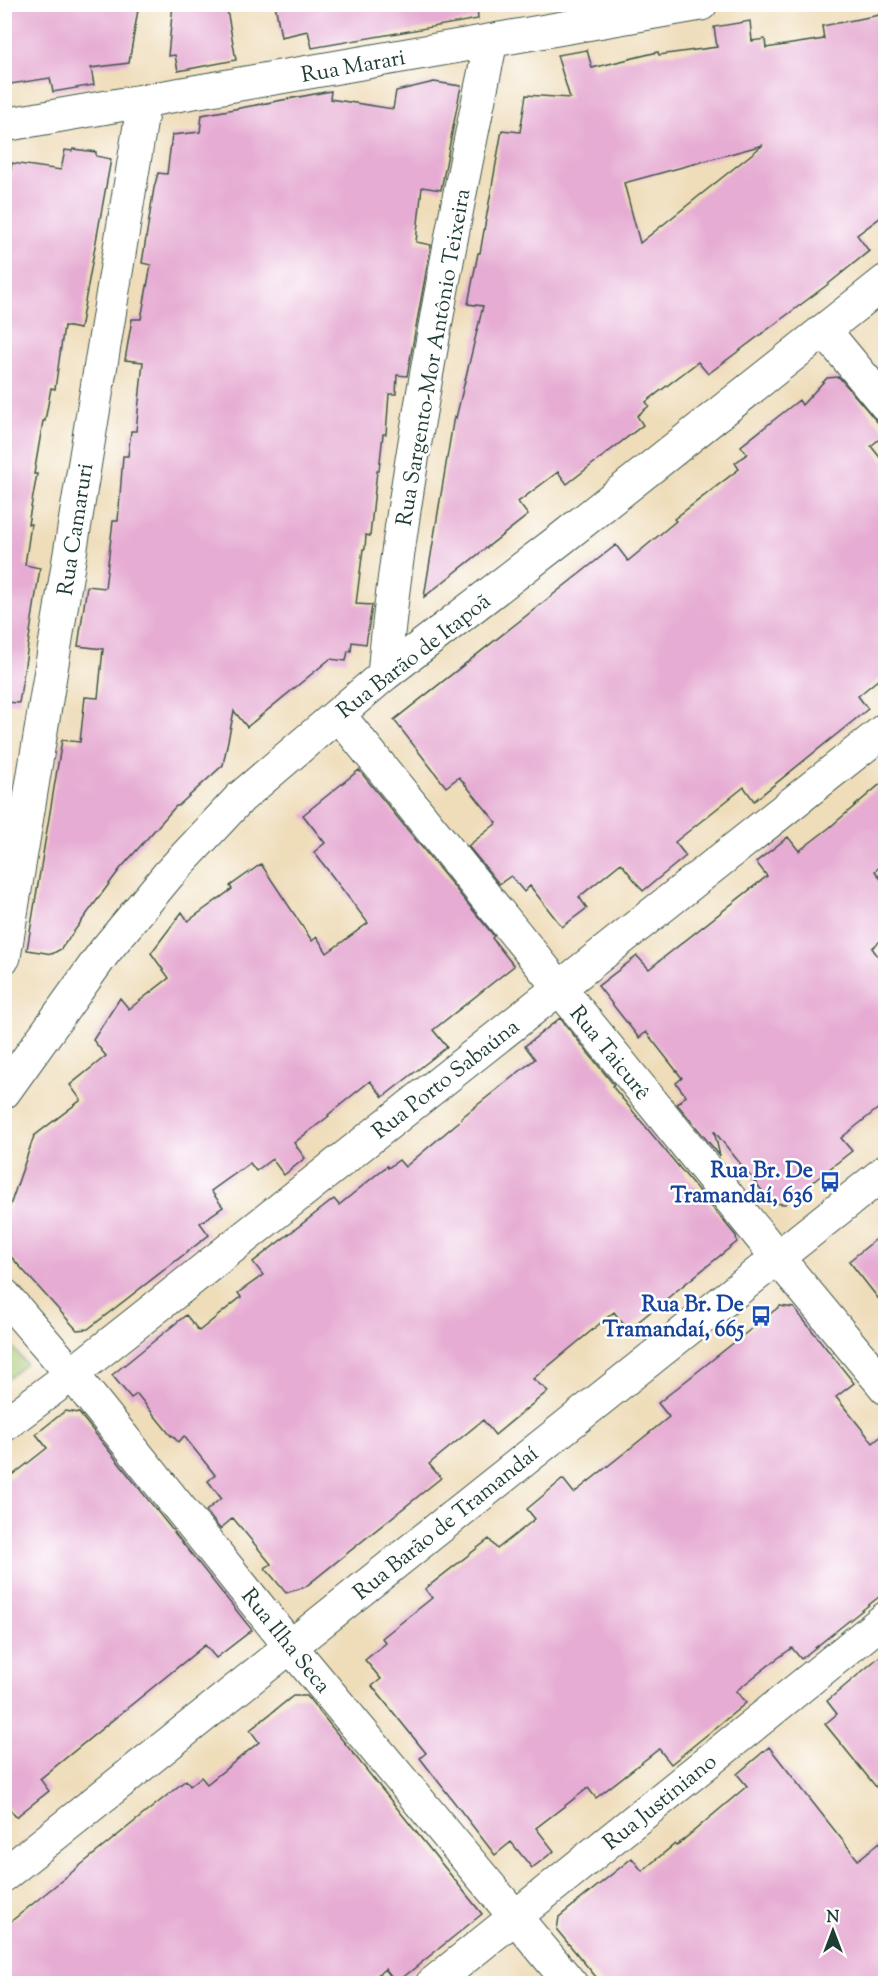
<svg xmlns="http://www.w3.org/2000/svg" width="890" height="1988" viewBox="0 0 890 1988" font-family="'Sorts Mill Goudy',serif">
  <style>
    .green { fill: #a4c670; stroke: #628252; stroke-width: 1.5 }
    .building { fill: #e6acd3; fill-rule: evenodd }
    .lines { fill: none; stroke-linecap: round; stroke-linejoin: round }
    .minor-casing { stroke: #3e5548; stroke-width: 35 }
    .minor { stroke: #fff; stroke-width: 33 }
    .labels { text-anchor: middle; stroke-width: 5; stroke-linejoin: round; paint-order: stroke }
    .street-label { font-size: 22px; fill: #1f3d34; stroke: #fff }
    .transit-label { font-size: 22px; font-weight: bold; fill: #164399; stroke: #fff; text-anchor: end }
  </style>
  <rect width="100%" height="100%" fill="#fff"/>
  <filter id="ink" filterUnits="userSpaceOnUse"><feTurbulence type="fractalNoise" baseFrequency=".0167" numOctaves="2"/><feDisplacementMap in="SourceGraphic" scale="12" xChannelSelector="R" yChannelSelector="G"/><feConvolveMatrix kernelMatrix="1 2 1 2 8 2 1 2 1" color-interpolation-filters="sRGB"/></filter>
  <filter id="wash" filterUnits="userSpaceOnUse"><feTurbulence type="fractalNoise" baseFrequency=".008" numOctaves="4" result="noise"/><feDisplacementMap in="SourceGraphic" scale="24" xChannelSelector="R" yChannelSelector="G"/><feGaussianBlur stdDeviation="1.35" result="paint"/><feColorMatrix in="noise" values="0 0 0 0 0 0 0 0 0 0 0 0 0 0 0 0 0 1.4 0 .05"/><feComposite in="paint" operator="in"/></filter>
  <g filter="url(#wash)">
    <rect width="100%" height="100%" fill="#efddba"/>
    <path class="green" d="M5,1337L26,1364L5,1381H4Z"/>
    <g id="blocks">
      <path class="building" d="M4,4H139L129,63L91,68L94,85L53,92L50,78L4,85Z
        M173,4H226L236,60L178,71L175,55L168,56Z
        M275,4H477L478,19L312,48L308,31L281,37Z
        M885,14V214L857,235L869,251L827,285L708,374L698,362L646,402L649,406L637,416L643,425L567,484L558,472L518,502L528,515L424,597L454,416L456,418L483,306L468,304L478,253H480L502,130L520,132L526,95L570,98L557,55L587,50L592,68L658,52L659,55L717,47L714,27L750,21L752,41L765,39L766,48L824,39L822,26ZM763,145L640,243L624,183Z
        M434,82L461,86L441,190L422,187L416,242L431,245L407,376L397,375L396,394H389L386,434H383L379,471H377L370,536L366,535L365,549H363L356,604L372,605L366,644L352,642L351,651H348L346,661L330,659L247,727L234,711L223,765L178,806H176L120,869L61,949L52,954L27,950L62,740L80,742L85,697L98,698L103,649L78,646L87,586L105,588L113,521H118L123,456H128L131,431H136L143,362L125,360L132,319H141L151,265L142,263L154,188L158,173L167,174L172,135L200,132L202,115L331,91L330,99L393,109L396,91Z
        M73,149L96,152V156L111,159L80,329L64,326L55,389L51,388L45,421H43L34,474H37L28,524H31L25,565L40,568L19,703L4,702V212L12,163L61,170L65,150L72,151Z
        M839,377L885,431V434L871,446L885,464V674L858,696L868,709L754,801L744,787L675,842L686,856L643,891L621,863L579,897L587,908L562,927L530,886L524,892L511,876L499,884L468,846L497,823L459,777L446,787L394,720L616,545L628,561L676,521L674,519L739,469L735,463L747,454L741,446L799,400L802,405L827,378Z
        M359,770L494,936L492,938L514,966L433,1030L447,1047L383,1097L370,1081L328,1115L329,1116L294,1143L305,1158L284,1175L272,1159L256,1171L250,1163L211,1191L223,1207L200,1223L209,1235L88,1329L77,1330L4,1249V1223L34,1136L81,1100L70,1085L106,1056L93,1040L120,998L129,1009L169,978L151,953L182,912L188,921L232,889L230,886L261,864L312,941L317,937L327,953L368,923L314,852L325,843L303,815Z
        M885,780V862L875,871L885,885V937L872,948L885,966V1103L841,1138L852,1151L785,1204L772,1203L714,1131L720,1156L677,1104L686,1096L676,1083L682,1078L646,1032L639,1038L598,986L637,956L649,969L767,876L756,862L788,837L799,851L829,828Z
        M560,1018L614,1085L612,1086L736,1236L737,1242L628,1330L614,1312L533,1379L548,1391L495,1435L483,1420L429,1464L441,1478L305,1587L286,1593L265,1568L271,1564L233,1518L220,1529L206,1511L221,1498L208,1481L215,1475L184,1436L178,1442L172,1435L171,1436L137,1394L131,1398L112,1375L186,1315L199,1331L241,1297L238,1293L263,1275L253,1262L334,1199L339,1205L387,1166L388,1168L399,1160L405,1167L462,1119L461,1118L535,1059L525,1046Z
        M885,1232V1307L849,1261Z
        M780,1306L794,1308L854,1383L836,1397L873,1443L885,1433V1592L801,1659L792,1648L774,1661L736,1691L746,1703L671,1764L659,1749L596,1798L588,1788L536,1828L554,1851L532,1868L511,1842L495,1855L420,1758L426,1753L372,1686L381,1679L365,1660L386,1643L382,1638L432,1598L425,1589L489,1539L497,1549L535,1519L527,1509L563,1479L574,1493L628,1450L669,1417L658,1403Z
        M65,1411L79,1413L252,1630L216,1658L205,1645L40,1779L49,1791L16,1817L4,1802V1707L12,1701L4,1691V1482L47,1448L36,1434Z
        M885,1652V1798L825,1724L837,1714L827,1701Z
        M293,1696H307L482,1914L396,1983L385,1969L367,1983H4V1927L186,1780L190,1786L201,1777L207,1784L259,1742L250,1730Z
        M769,1747L858,1860L885,1838V1983H601L557,1930L559,1917L632,1858L642,1871L675,1844L676,1846L747,1786L737,1774Z"/>
    </g>
  </g>
  <g filter="url(#ink)">
    <use href="#blocks" fill-opacity="0" stroke="#3e5548" stroke-width="1.5"/>
    <g class="lines">
      <g class="minor-casing">
        <path id="minor" d="M4,125L701,4
          M824,330L886,405
          M384,675C393,571 410,468 428,366C447,257 468,149 491,41
          M338,714L777,1257L886,1388
          M4,957L144,101
          M4,1092L105,951L168,875L240,798L384,675L561,539L886,281
          M4,1295L72,1374L290,1646L571,1984
          M4,1425L72,1374L886,729
          M4,1875L886,1171
          M432,1984L886,1618"/>
      </g>
      <use href="#minor" class="minor"/>
    </g>
  </g>
  <defs>
    <g id="bus-bare" transform="scale(1.62)"><path d="M-5-6H5V4H4V6H2V4H-2V6H-4V4H-5ZM-3.5-4V0h7V-4ZM-3.5 1.2v1.5H-2V1.2ZM2 1.2v1.5H3.5V1.2Z" fill="#1a4fb4" stroke="#fff" stroke-width="2.5" paint-order="stroke"/></g>
  </defs>
  <g fill-rule="evenodd">
    <use href="#bus-bare" x="830" y="1182"/>
    <use href="#bus-bare" x="761" y="1316"/>
  </g>
  <g class="labels">
    <g class="street-label">
      <text transform="translate(353 65) rotate(-10)" y="8">Rua Marari</text>
      <text transform="translate(432 357) rotate(-80)" y="8">Rua Sargento-Mor Antônio Teixeira</text>
      <text transform="translate(74 529) rotate(-81)" y="8">Rua Camaruri</text>
      <text transform="translate(413 655) rotate(-38)" y="8">Rua Barão de Itapoã</text>
      <text transform="translate(611 1052) rotate(51)" y="8">Rua Taicurê</text>
      <text transform="translate(445 1078) rotate(-38)" y="8">Rua Porto Sabaúna</text>
      <text transform="translate(445 1522) rotate(-39)" y="8">Rua Barão de Tramandaí</text>
      <text transform="translate(287 1640) rotate(51)" y="8">Rua Ilha Seca</text>
      <text transform="translate(659 1801) rotate(-39)" y="8">Rua Justiniano</text>
    </g>
    <g class="transit-label">
      <text x="813" y="1177">Rua Br. De<tspan x="813" dy="25">Tramandaí, 636</tspan></text>
      <text x="744" y="1311">Rua Br. De<tspan x="744" dy="25">Tramandaí, 665</tspan></text>
    </g>
  </g>
  <rect width="890" height="1988" fill="none" stroke="#fff" stroke-width="24"/>
  <g transform="translate(833 1931)" stroke="#ffffff" stroke-width="4.5" paint-order="stroke">
  <path d="M0-4.5L10 22L0 15L-10 22Z" fill="#1f3d34"/>
  <text y="-9" font-size="16" font-weight="bold" text-anchor="middle" fill="#1f3d34">N</text>
  </g>
</svg>
